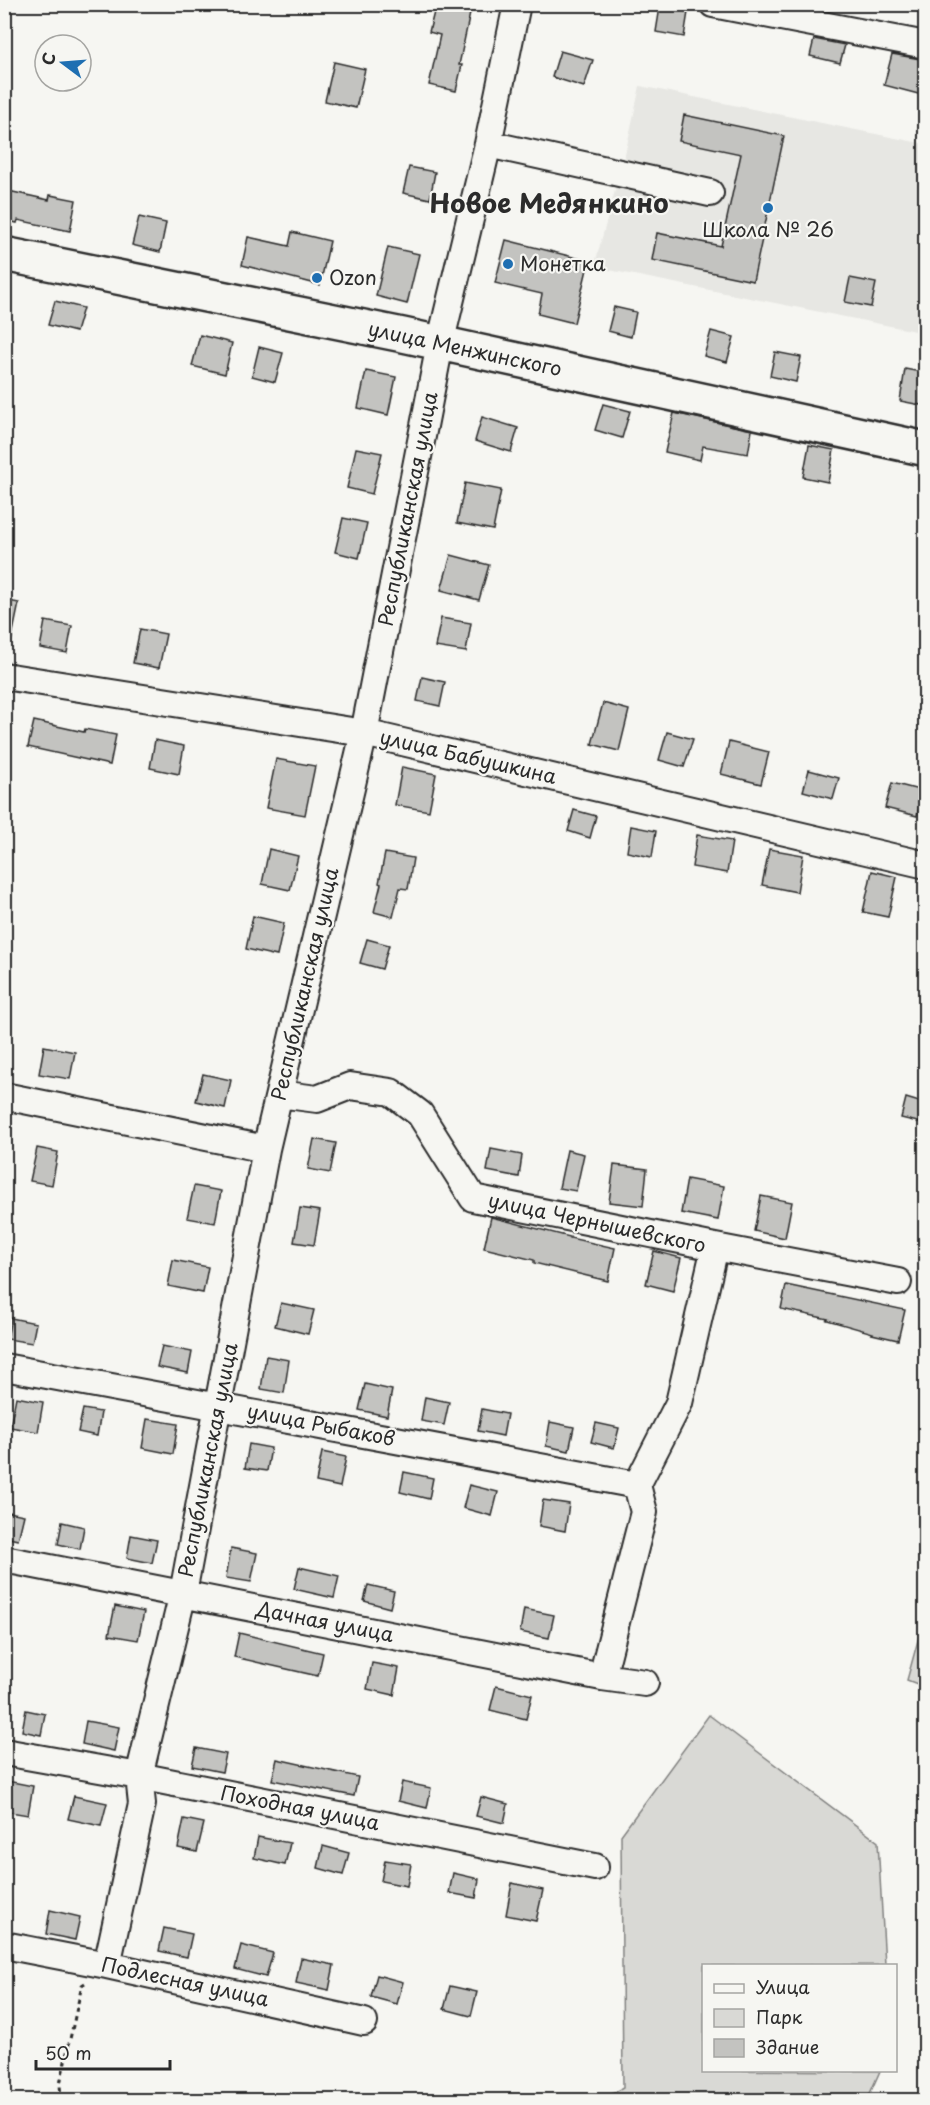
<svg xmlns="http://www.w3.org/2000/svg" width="930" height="2105" viewBox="0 0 930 2105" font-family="'Playpen Sans',sans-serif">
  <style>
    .built { fill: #e7e7e3 }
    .green { fill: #d9d9d5; stroke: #828280; stroke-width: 1.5 }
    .building { fill: #c3c3c0; stroke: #2b2b2b; stroke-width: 1.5 }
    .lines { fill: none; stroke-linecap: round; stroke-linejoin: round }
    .minor-casing { stroke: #2b2b2b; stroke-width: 30 }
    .major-casing { stroke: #2b2b2b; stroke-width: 38 }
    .path { stroke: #2b2b2b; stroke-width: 3; stroke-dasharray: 4.5 4.5; stroke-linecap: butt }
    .minor { stroke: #f6f6f2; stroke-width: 26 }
    .major { stroke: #f6f6f2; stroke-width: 33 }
    .poi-dot { fill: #1f6fb2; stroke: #f6f6f2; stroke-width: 2 }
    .labels { text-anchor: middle; stroke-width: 4.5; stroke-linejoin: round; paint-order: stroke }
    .poi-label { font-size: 20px; fill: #2b2b2b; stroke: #f6f6f2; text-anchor: start }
    .street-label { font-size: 20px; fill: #2b2b2b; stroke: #f6f6f2 }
    .district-label { font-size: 26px; font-weight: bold; fill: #2b2b2b; stroke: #f6f6f2 }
  </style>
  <rect width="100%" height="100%" fill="#f6f6f2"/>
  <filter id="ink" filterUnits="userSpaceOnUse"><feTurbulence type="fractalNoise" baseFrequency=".0167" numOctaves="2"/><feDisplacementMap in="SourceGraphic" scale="12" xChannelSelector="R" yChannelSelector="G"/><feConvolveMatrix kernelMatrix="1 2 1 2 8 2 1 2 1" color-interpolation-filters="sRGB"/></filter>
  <g filter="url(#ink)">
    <path class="built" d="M640,86L925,144V333L594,267L626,150Z"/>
    <path class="green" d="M925,1615V1687L907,1680Z
      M709,1715L878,1842L885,1965L704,1966V2070L880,2071L867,2100H601L623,2088L621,1835Z"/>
    <path class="building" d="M436,4H472L459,65H462L456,91L429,85L440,35L429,32Z
      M660,7L688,12L684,37L656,32Z
      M814,39L845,45L840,63L810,56Z
      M560,51L593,60L584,87L552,77Z
      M892,54L926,60V96L884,85Z
      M334,62L365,69L356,108L325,101Z
      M684,115L784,136L753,281L652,260L657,233L721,246L741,154L679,141Z
      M409,167L435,172L430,199L403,193Z
      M4,190L49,200L50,195L76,200L70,231L18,220L17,223L4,220Z
      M139,217L166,223L160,252L132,245Z
      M292,232L330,241L320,285L242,265L248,237L289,246Z
      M506,240L589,261L574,323L538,314L542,294L495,283Z
      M388,247L419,254L407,304L376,296Z
      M850,278L876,283L871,307L845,302Z
      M55,301L83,308L76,332L48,325Z
      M614,307L636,312L631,337L608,331Z
      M711,331L734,337L727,362L704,356Z
      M200,335L232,343L225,374L192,366Z
      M259,347L283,353L275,382L252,376Z
      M775,352L801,357L796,382L770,376Z
      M905,369L926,373V406L900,401Z
      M366,371L396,377L388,415L358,408Z
      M603,404L630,411L622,438L595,430Z
      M674,413L752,430L748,454L703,446L700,460L665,452Z
      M482,417L518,428L511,452L475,441Z
      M809,445L834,450L828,482L803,477Z
      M356,448L382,453L372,494L347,488Z
      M465,483L501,490L493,530L457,523Z
      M343,518L367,523L359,558L335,552Z
      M451,555L489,565L479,600L441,590Z
      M4,600L19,603L11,642L4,641Z
      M441,618L471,623L466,652L435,647Z
      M45,621L72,626L67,653L40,648Z
      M140,629L166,634L159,668L133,663Z
      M422,677L445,682L440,706L417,701Z
      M603,703L629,710L619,751L592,744Z
      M34,721L84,732L85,729L116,735L110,765L28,747Z
      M667,732L693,739L684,767L659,760Z
      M155,740L184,746L179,774L150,768Z
      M729,742L769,752L761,784L721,774Z
      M276,759L315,766L305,815L266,808Z
      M402,767L436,774L429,811L395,805Z
      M809,770L839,778L833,799L803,791Z
      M892,783L923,791L917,816L885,808Z
      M574,810L596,816L590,838L568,831Z
      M631,826L656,831L652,857L627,852Z
      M697,835L732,841L727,873L692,867Z
      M269,849L298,856L290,890L262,884Z
      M769,849L803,855L797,892L762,885Z
      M385,853L413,858L408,889L400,888L393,917L374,912L381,884L379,883Z
      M872,871L897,877L888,917L863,912Z
      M253,916L284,923L277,956L246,949Z
      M367,939L389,945L382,969L360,963Z
      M44,1046L75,1052L70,1079L39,1074Z
      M203,1074L231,1080L225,1108L196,1101Z
      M906,1098L926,1104V1124L901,1118Z
      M314,1139L336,1143L330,1173L308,1169Z
      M37,1148L58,1152L52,1185L30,1181Z
      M491,1149L522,1155L519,1177L487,1171Z
      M567,1150L584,1154L576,1191L559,1188Z
      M614,1165L647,1169L643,1206L609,1202Z
      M687,1179L724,1186L718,1220L681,1213Z
      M194,1186L221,1191L215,1223L187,1218Z
      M761,1196L792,1202L785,1238L754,1231Z
      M300,1208L320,1211L314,1245L294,1242Z
      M491,1217L570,1237V1238L615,1248L608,1281L534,1263V1260L484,1248Z
      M654,1251L681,1258L673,1291L646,1284Z
      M173,1260L208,1267L203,1293L168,1286Z
      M786,1285L905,1310L898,1340L872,1334L873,1333L827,1320L828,1319L781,1309Z
      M281,1303L314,1310L308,1334L275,1326Z
      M11,1318L36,1323L32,1343L7,1339Z
      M162,1346L192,1352L188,1373L157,1367Z
      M266,1356L289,1360L284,1393L261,1389Z
      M365,1384L392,1390L387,1416L359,1410Z
      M16,1397L43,1402L38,1432L10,1427Z
      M425,1397L449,1402L444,1425L421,1421Z
      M83,1409L101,1412L97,1436L78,1432Z
      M482,1409L507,1414L503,1436L478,1431Z
      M147,1419L178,1424L173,1454L142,1448Z
      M550,1422L574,1427L569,1451L546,1446Z
      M596,1423L619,1428L614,1448L591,1442Z
      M249,1444L271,1448L267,1471L245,1468Z
      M322,1452L346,1457L340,1487L316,1482Z
      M404,1472L433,1478L429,1499L400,1492Z
      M469,1485L498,1492L492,1516L463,1508Z
      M543,1500L569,1504L565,1531L539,1526Z
      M4,1511L24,1515L18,1540L4,1537Z
      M62,1522L84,1527L80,1549L58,1544Z
      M131,1535L157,1540L152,1563L127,1558Z
      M231,1548L257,1553L251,1582L226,1578Z
      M299,1567L339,1576L334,1598L294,1589Z
      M368,1585L394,1591L390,1608L364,1601Z
      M115,1606L144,1612L138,1640L109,1635Z
      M524,1609L554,1615L549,1638L520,1632Z
      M239,1633L323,1653L318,1676L234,1657Z
      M372,1663L399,1668L394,1695L367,1689Z
      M496,1686L532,1695L526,1719L490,1710Z
      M26,1710L45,1714L41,1735L22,1731Z
      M86,1721L119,1727L114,1751L82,1744Z
      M196,1748L226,1754L222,1772L192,1766Z
      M277,1759L358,1777L354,1796L272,1780Z
      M7,1781L33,1786L28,1815L4,1811Z
      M402,1782L431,1788L427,1808L398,1801Z
      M74,1796L107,1803L101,1826L68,1819Z
      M481,1797L508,1804L504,1823L476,1816Z
      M184,1819L204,1823L197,1852L178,1848Z
      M258,1837L290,1843L285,1865L254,1858Z
      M323,1846L349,1853L343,1875L318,1868Z
      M385,1860L411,1864L407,1886L381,1881Z
      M453,1873L479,1879L476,1898L449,1893Z
      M512,1883L543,1890L536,1921L506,1915Z
      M50,1910L80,1917L75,1940L46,1934Z
      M164,1928L192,1934L187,1957L159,1951Z
      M241,1945L273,1953L266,1977L235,1969Z
      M301,1958L334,1965L329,1990L296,1983Z
      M377,1975L403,1982L397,2004L371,1997Z
      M450,1986L477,1992L471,2016L444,2009Z"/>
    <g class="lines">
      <g class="minor-casing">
        <path id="minor" d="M713,4L926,45
          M488,144L710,193
          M4,676L364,733L926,865
          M279,1094L317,1099L350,1086L391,1092L420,1114L473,1198L715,1247L898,1282
          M4,1096L266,1149
          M4,1367L637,1485
          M4,1559L602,1677L645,1683
          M602,1677L644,1512L637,1485L679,1403L715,1247
          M4,1752L139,1776L595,1867
          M4,1945L107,1965L364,2022
          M107,1965L142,1804L139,1776L183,1593L266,1149L364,733L440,344L488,144L517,4"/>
      </g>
      <g class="major-casing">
        <path id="major" d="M4,254L403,335L926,449"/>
      </g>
      <path class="path" d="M61,2100L60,2084L82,1985L85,1983"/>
      <use href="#minor" class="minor"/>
      <use href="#major" class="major"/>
    </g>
  </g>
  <g class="poi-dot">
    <circle cx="768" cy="208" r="6"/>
    <circle cx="508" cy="264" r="6"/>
    <circle cx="317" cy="278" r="6"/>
  </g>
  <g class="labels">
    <g class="poi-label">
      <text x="768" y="237" text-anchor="middle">Школа № 26</text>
      <text x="520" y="271">Монетка</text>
      <text x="329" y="285">Ozon</text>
    </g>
    <g class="street-label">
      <text transform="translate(465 349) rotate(12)" y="7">улица Менжинского</text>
      <text transform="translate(408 509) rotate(-79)" y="7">Республиканская улица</text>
      <text transform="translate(468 757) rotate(13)" y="7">улица Бабушкина</text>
      <text transform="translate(305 984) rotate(-77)" y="7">Республиканская улица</text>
      <text transform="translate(597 1223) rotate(12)" y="7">улица Чернышевского</text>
      <text transform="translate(321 1425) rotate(11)" y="7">улица Рыбаков</text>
      <text transform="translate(208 1460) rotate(-79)" y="7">Республиканская улица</text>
      <text transform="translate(325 1622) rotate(11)" y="7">Дачная улица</text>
      <text transform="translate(300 1808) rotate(11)" y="7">Походная улица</text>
      <text transform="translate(185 1982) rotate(12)" y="7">Подлесная улица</text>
    </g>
    <g class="district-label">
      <text x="549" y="213">Новое Медянкино</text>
    </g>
  </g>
  <rect width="930" height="2105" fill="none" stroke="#f6f6f2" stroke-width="24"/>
  <rect x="12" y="12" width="906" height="2081" fill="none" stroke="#2b2b2b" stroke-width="2" filter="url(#ink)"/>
  <rect x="702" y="1964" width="195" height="108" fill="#f6f6f2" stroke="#a5a5a2" stroke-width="1.5"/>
  <rect x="714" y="1984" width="30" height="9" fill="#f6f6f2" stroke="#a5a5a2" stroke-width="1.5"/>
  <text x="756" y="1994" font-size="18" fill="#2b2b2b">Улица</text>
  <rect x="714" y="2009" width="30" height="18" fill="#d9d9d5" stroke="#a5a5a2" stroke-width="1.5"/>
  <text x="756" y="2024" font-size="18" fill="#2b2b2b">Парк</text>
  <rect x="714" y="2039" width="30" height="18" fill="#c3c3c0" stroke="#a5a5a2" stroke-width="1.5"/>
  <text x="756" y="2054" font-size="18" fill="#2b2b2b">Здание</text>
  <g transform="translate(63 63) rotate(286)"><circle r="28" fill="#f6f6f2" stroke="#a5a5a2" stroke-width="1.5"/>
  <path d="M0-4.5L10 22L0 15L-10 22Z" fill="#1f6fb2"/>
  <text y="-9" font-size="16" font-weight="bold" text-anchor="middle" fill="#2b2b2b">С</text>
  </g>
  <path d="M36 2060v9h134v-9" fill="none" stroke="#2b2b2b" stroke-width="3"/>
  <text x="45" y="2060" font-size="18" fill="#2b2b2b" stroke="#f6f6f2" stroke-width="4.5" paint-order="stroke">50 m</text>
</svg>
